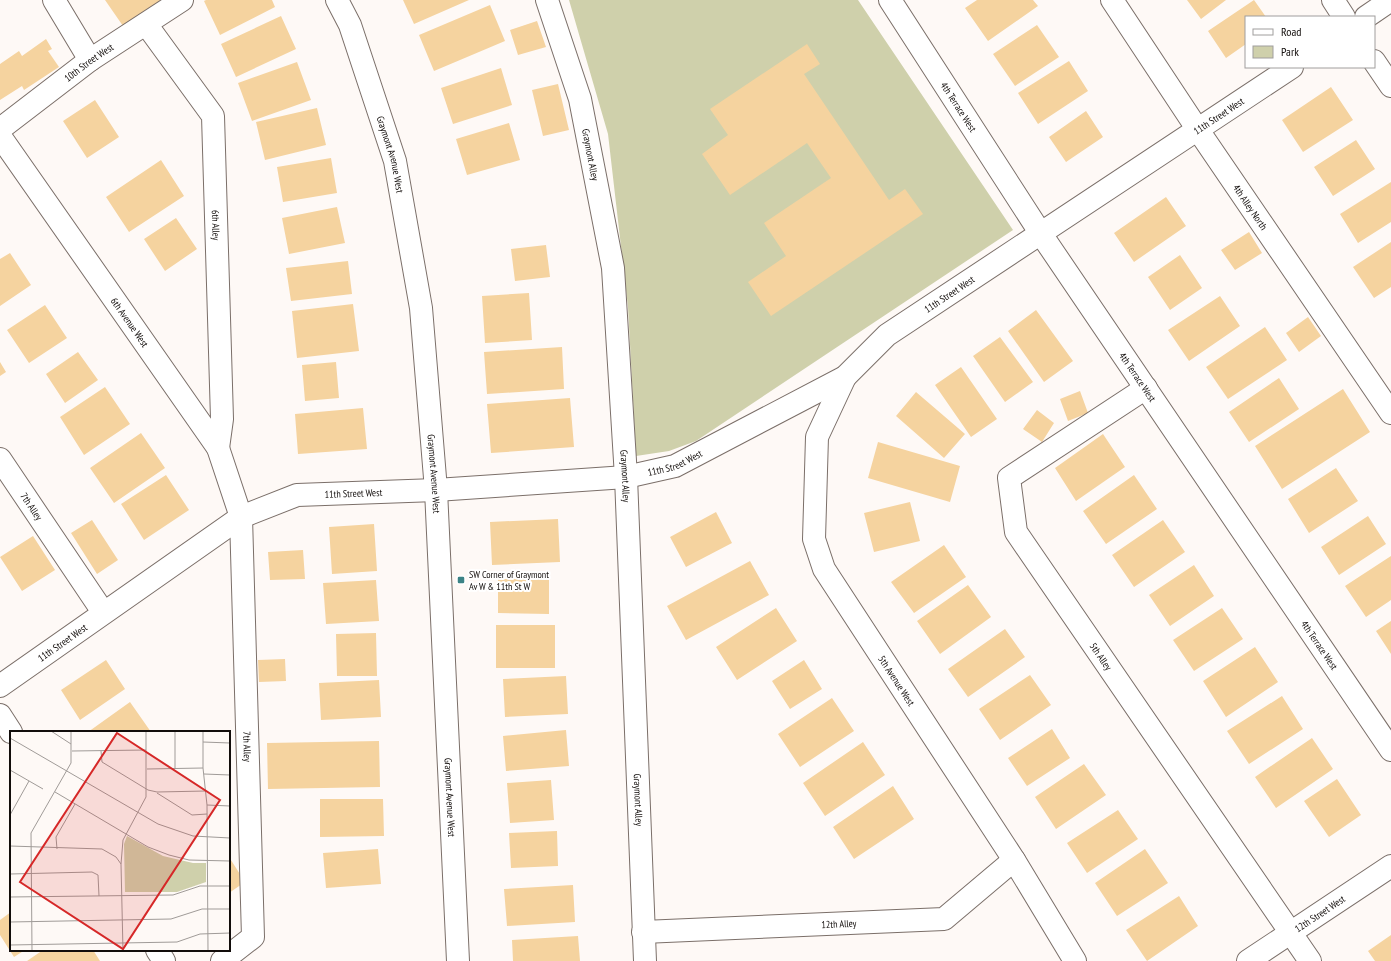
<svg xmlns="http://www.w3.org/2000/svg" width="1391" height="961" viewBox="0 0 1391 961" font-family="'PT Sans Narrow',sans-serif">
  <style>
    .green { fill: #cfd0ab }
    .building { fill: #f5d39f }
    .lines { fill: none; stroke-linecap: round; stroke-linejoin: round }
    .minor-casing { stroke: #7b6f69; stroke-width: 24 }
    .major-casing { stroke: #7b6f69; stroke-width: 24 }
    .minor { stroke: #fff; stroke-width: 22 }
    .major { stroke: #fff; stroke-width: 22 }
    .poi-dot { fill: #3b8386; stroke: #fff; stroke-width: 1.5 }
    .labels { text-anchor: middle; stroke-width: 4; stroke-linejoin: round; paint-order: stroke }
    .street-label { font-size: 10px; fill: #120d0b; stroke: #fff }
    .poi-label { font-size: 10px; fill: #120d0b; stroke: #fff; text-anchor: start }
    .inset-road { fill: none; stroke: #a09b98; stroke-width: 1 }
    .view { fill: #d62828; fill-opacity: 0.15; stroke: #d62828; stroke-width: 2 }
    .inset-edge { fill: none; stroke: #120d0b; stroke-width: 2 }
  </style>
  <rect width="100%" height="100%" fill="#fef9f6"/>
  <path class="green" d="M569,0H858L1013,230L696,441L669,451L636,456L628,307L608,134Z"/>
  <path class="building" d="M105,0H161L123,26Z
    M206,0H272L275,7L220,35L204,1Z
    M403,0H469L414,24Z
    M977,0H1033L1038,6L988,41L965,8Z
    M1187,0H1226L1201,19Z
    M1254,0L1266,17H1246V44L1226,58L1208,31Z
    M490,5L505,41L434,71L419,35Z
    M281,16L296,49L236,77L221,44Z
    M537,21L546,47L518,55L510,30Z
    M1037,25L1059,57L1015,86L993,54Z
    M46,39L52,49L48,51L59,67L24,90L22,86L0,100V64L19,51L22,56Z
    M807,44L820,64L804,74L889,200L905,189L923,214L771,316L748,282L786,256L764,223L831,178L807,143L730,195L702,154L728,135L710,109Z
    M1069,61L1088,91L1038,124L1018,93Z
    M297,62L311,100L252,121L238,83Z
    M501,68L512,105L453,124L441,88Z
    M558,84L569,130L543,136L532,90Z
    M1331,87L1353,120L1303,152L1282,120Z
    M95,100L119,137L87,158L63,121Z
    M317,108L326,145L265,160L256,122Z
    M1086,111L1103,137L1066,162L1049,137Z
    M509,123L520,160L467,175L456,139Z
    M1356,140L1375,169L1333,196L1314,167Z
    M331,158L337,193L283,202L277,167Z
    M161,160L184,196L129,232L106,197Z
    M1391,182V222L1358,243L1340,214Z
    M1166,197L1186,226L1134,262L1114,233Z
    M337,207L345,243L289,254L282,218Z
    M176,218L197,249L165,271L144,239Z
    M1249,232L1262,253L1235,270L1221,250Z
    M1391,242V287L1374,298L1353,267Z
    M546,245L550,277L515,281L511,249Z
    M10,253L31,285L0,306V259Z
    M1180,255L1202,288L1170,310L1148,277Z
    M348,261L352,294L291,301L286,268Z
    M529,293L532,340L485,343L482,296Z
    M1220,296L1240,326L1189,361L1168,330Z
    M353,304L359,351L297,358L292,311Z
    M45,305L67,338L29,363L7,330Z
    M1036,310L1073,361L1044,382L1008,331Z
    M1308,317L1321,336L1299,352L1286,333Z
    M1265,327L1287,360L1228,399L1206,367Z
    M1000,337L1033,382L1005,402L973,356Z
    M562,347L564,389L487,394L484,352Z
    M78,352L98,380L65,403L46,374Z
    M0,362L6,372L0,376Z
    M336,362L339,398L305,401L302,365Z
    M961,367L997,419L971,437L935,385Z
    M1279,378L1299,409L1249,442L1229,412Z
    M105,387L130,424L84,455L60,417Z
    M1343,389L1370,432L1282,489L1255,446Z
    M1080,391L1088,413L1068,421L1060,399Z
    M916,392L965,434L944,458L896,416Z
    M570,398L574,447L491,453L487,404Z
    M363,408L367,449L298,454L295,414Z
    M1037,410L1054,423L1042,442L1023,429Z
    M141,433L165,468L114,503L90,468Z
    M1103,434L1125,467L1076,501L1055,468Z
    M878,442L960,466L950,502L868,478Z
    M1336,468L1358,501L1309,533L1288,499Z
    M166,475L189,510L144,540L121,504Z
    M1134,475L1157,509L1106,544L1083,511Z
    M910,502L920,541L874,552L864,513Z
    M716,512L732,543L686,567L670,537Z
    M1368,516L1386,544L1339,575L1321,547Z
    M558,519L560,562L492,565L490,522Z
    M92,520L118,560L97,574L71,533Z
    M1163,520L1185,552L1134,587L1112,555Z
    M374,524L377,571L332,574L329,527Z
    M33,536L55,570L22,591L0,557Z
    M944,545L966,577L914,613L891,582Z
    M303,550L305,579L270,580L268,552Z
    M1391,556V600L1366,617L1345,586Z
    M750,561L769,595L686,640L667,606Z
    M1194,565L1214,596L1170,626L1149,595Z
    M498,579H549V614L498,613Z
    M376,580L379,621L326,624L323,583Z
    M968,585L991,617L940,654L917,621Z
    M776,608L797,641L737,680L716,647Z
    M1222,608L1243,639L1194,671L1173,640Z
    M1391,621V654L1376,631Z
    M496,625H555V668H496Z
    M1005,629L1025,657L968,697L948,669Z
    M376,633L377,676H337L336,634Z
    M1255,647L1278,682L1226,717L1203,681Z
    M285,659L286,681L259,682L258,660Z
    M106,660L125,689L80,720L61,690Z
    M804,660L822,689L790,709L772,681Z
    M1030,675L1051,705L1000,740L979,709Z
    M566,676L568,714L505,717L503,679Z
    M379,680L381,717L321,720L319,683Z
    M1282,696L1303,729L1249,764L1227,731Z
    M832,698L854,731L800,767L778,734Z
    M130,702L151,732H88Z
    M1052,729L1070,758L1027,786L1008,758Z
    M566,730L569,766L506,771L503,736Z
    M1312,738L1333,769L1276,808L1255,777Z
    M379,741L380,787L268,789L267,743Z
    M863,742L885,775L825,816L803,783Z
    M1084,764L1106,795L1056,829L1035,797Z
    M1337,779L1361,815L1329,837L1304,801Z
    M551,780L554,820L510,823L507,783Z
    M893,786L914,819L854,859L833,827Z
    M320,799H383L384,836L320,837Z
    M1118,810L1138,839L1087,873L1067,843Z
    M557,831L558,866L511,868L509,833Z
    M378,849L381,884L326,888L323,853Z
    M1145,849L1168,883L1117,916L1095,883Z
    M229,857L245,882L229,893Z
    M573,885L575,922L507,926L504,889Z
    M1179,896L1198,926L1147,961L1126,930Z
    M11,912V950H25L14,957L0,935V920Z
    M1391,935V961H1375L1368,951Z
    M578,936L580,961H513L512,940Z
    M43,950H93L100,961H27Z"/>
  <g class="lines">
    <g class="minor-casing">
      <g id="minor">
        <path d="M54,0L90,60"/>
        <path id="s1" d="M547,0L580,99L613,268L626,477L645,961"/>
        <path id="s2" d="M890,0L1041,234L1391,750"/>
        <path id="s3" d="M1112,0L1198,130L1391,413"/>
        <path d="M1333,0L1344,17"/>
        <path d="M1366,17L1391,0"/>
        <path id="s4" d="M146,24L213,116L222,419L218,448"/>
        <path d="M1374,61L1391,86"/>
        <path id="s5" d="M0,129L90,60L182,0"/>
        <path id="s6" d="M0,136L218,448L241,517L253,937L222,961"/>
        <path id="s7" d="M845,377L817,437L814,539L824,569L1014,860L1075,961"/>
        <path id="s8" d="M1146,388L1009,478L1016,532L1310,961"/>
        <path id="s9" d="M0,459L103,612"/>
        <path id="s10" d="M0,686L241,517L297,495L436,490L626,477L675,466L845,377L887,335L1292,67"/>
        <path d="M0,715L11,732"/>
        <path id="s11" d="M643,932L944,919L1014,860"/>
        <path d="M157,950L164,961"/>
        <path id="s12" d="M1248,961L1391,866"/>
      </g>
    </g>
    <g class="major-casing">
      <g id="major">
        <path id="s13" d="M337,0L350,25L395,161L421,308L436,490L458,961"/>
      </g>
    </g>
    <use href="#minor" class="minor"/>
    <use href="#major" class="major"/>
  </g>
  <rect class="poi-dot" x="457" y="576" width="8" height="8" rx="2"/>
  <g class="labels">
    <g class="street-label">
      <text dy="4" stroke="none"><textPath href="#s5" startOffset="111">10th Street West</textPath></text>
      <text dy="4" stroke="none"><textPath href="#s2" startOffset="127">4th Terrace West</textPath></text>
      <text dy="4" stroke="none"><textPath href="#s10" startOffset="1383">11th Street West</textPath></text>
      <text dy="4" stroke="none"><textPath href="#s13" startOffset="164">Graymont Avenue West</textPath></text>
      <text dy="4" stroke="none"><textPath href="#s1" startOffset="161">Graymont Alley</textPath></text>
      <text dy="4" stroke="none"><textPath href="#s3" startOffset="249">4th Alley North</textPath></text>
      <text dy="4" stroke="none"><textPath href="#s4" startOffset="223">6th Alley</textPath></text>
      <text dy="4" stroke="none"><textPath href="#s10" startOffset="1060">11th Street West</textPath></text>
      <text dy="4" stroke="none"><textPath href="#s6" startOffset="227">6th Avenue West</textPath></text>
      <text dy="4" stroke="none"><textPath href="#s2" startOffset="451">4th Terrace West</textPath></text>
      <text dy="4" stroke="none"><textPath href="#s10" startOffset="735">11th Street West</textPath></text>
      <text dy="4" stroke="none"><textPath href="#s13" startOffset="487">Graymont Avenue West</textPath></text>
      <text dy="4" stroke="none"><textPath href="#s1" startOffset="485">Graymont Alley</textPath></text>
      <text dy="4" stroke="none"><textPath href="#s10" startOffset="411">11th Street West</textPath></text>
      <text dy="4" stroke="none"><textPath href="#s9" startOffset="57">7th Alley</textPath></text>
      <text dy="4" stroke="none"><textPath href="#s10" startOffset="76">11th Street West</textPath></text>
      <text dy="4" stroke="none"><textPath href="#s2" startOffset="775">4th Terrace West</textPath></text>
      <text dy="4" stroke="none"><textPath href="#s8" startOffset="369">5th Alley</textPath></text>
      <text dy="4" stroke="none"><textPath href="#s7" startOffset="333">5th Avenue West</textPath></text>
      <text dy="4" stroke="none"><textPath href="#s6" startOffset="683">7th Alley</textPath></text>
      <text dy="4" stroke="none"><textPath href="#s13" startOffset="811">Graymont Avenue West</textPath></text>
      <text dy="4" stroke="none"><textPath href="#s1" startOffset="809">Graymont Alley</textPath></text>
      <text dy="4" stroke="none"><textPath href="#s12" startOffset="86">12th Street West</textPath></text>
      <text dy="4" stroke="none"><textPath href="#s11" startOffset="196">12th Alley</textPath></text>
    </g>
    <g class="poi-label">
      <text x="469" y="578">SW Corner of Graymont<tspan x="469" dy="12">Av W &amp; 11th St W</tspan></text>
    </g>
  </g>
  <g transform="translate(10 731)">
    <rect width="220" height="220" fill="#fef9f6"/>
    <path d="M117,105L153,125L183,132H196V151L167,161H115L114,113Z" fill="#cfd0ab"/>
    <path class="inset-road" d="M41,0L61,13M165,0V37M193,0V37L197,74L198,220M0,7L148,93L183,105L220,107M193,11L220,12M62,20L136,19M91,20L92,31L138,59L147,61L196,60M137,38L193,37M0,39L33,58M194,43L220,44M45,61L138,116L159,124L179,129L220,130M147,62L182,84L197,83M197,74L220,75M0,84L19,50M0,115L92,118L106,126L111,133M47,118L46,106L65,73M0,143L82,141L88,144L89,165M0,166L163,164L190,155H220M0,191L161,188L192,178H220M0,214L167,211L190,203L220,202M22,220L21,102L61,32V0M113,220L111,133L113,109L136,66V0"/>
    <path class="view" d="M107,2L210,69L113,218L10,151Z"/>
    <rect width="220" height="220" class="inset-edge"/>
  </g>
  <rect x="1245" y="16" width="130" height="52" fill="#ffffff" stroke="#a09e9d"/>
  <rect x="1253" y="29" width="20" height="6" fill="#ffffff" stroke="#a09e9d"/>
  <text x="1281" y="36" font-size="12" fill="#120d0b">Road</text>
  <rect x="1253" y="46" width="20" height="12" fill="#cfd0ab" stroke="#a09e9d"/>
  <text x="1281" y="56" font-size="12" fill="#120d0b">Park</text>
</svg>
